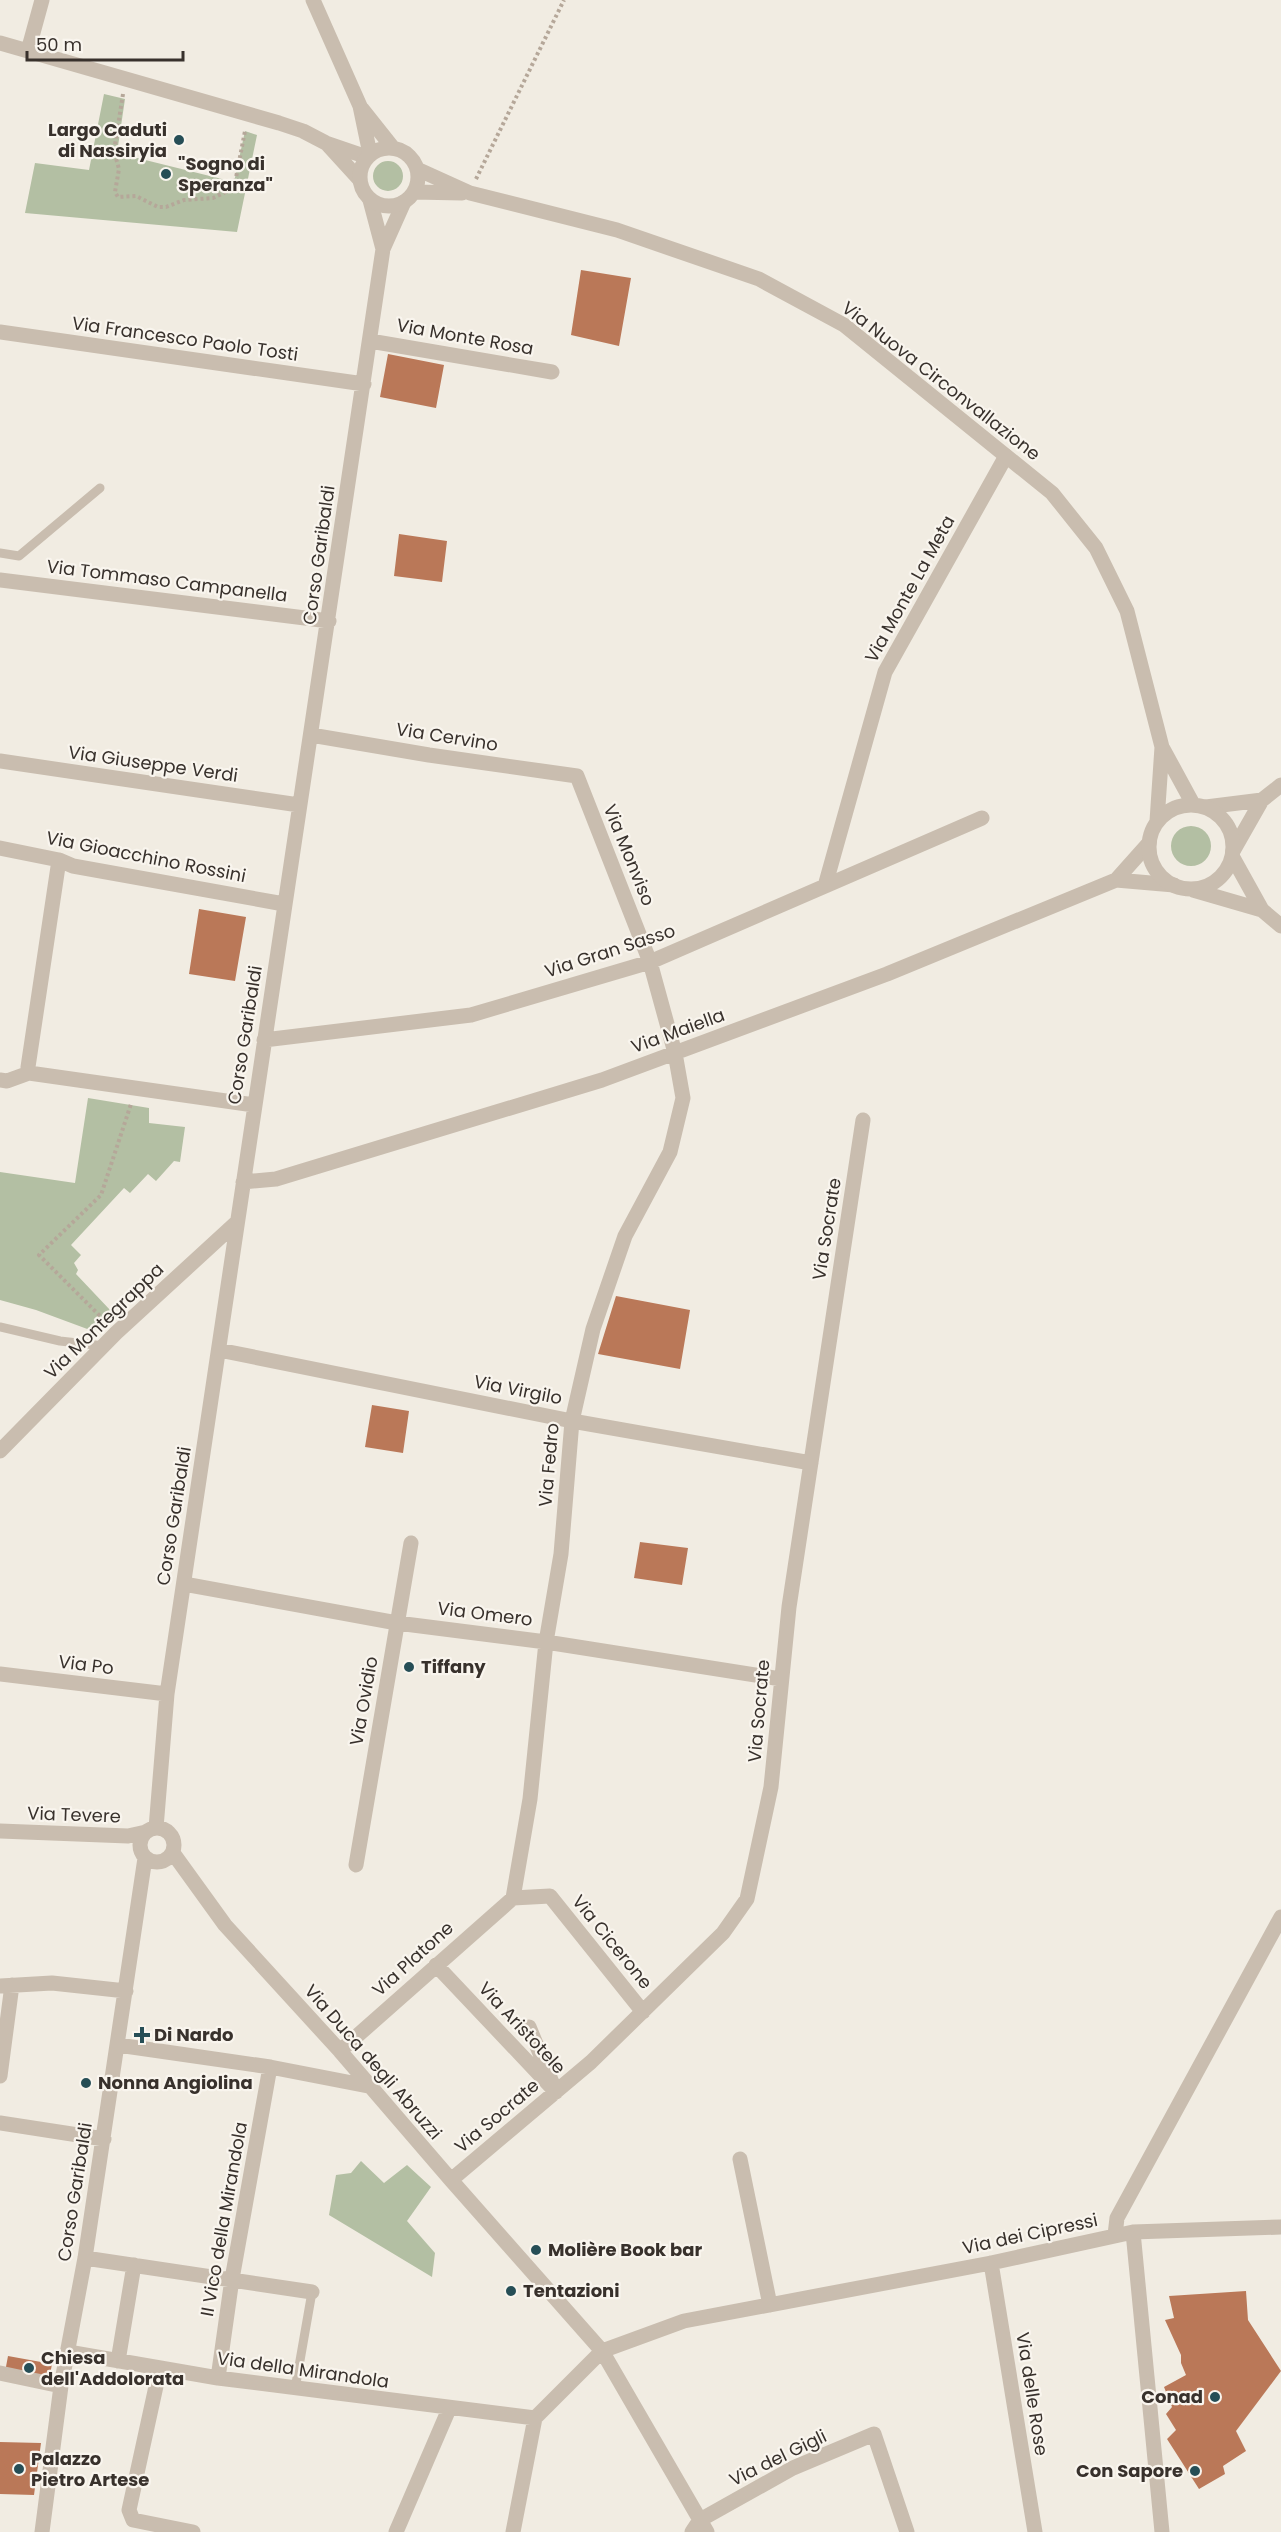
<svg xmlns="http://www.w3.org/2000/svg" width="1281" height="2532" viewBox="0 0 1281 2532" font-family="Poppins,sans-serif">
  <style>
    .green { fill: #b3bfa3 }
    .building { fill: #ba7858 }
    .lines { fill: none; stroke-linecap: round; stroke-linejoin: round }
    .path { stroke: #b5a799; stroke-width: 4; stroke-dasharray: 3 3; stroke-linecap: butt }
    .service { stroke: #c9bdaf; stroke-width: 9 }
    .minor { stroke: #c9bdaf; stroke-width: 15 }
    .tertiary { stroke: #c9bdaf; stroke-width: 15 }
    .poi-dot { fill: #264e56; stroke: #f9f5ee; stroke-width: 2 }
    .labels { text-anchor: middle; stroke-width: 4.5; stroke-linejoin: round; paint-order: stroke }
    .poi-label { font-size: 18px; font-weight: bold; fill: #38312c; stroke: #f9f5ee; text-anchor: start }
    .street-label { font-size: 18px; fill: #38312c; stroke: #f9f5ee }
  </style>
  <rect width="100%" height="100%" fill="#f1ece2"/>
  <path class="green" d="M104,94L125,99L117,153L234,182L245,131L257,135L237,232L25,213L35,163L89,170Z
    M373 176a15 15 0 1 1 30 0a15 15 0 1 1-30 0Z
    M1171 846a20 20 0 1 1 40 0a20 20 0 1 1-40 0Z
    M88,1098L149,1108V1123L185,1127L180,1162L174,1161L156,1181L148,1174L130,1193L124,1188L71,1245L81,1255L74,1263L78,1270L76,1274L111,1311L90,1330L36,1310L0,1300V1172L75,1183Z
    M361,2161L384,2183L407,2165L431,2187L407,2221L435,2253L432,2277L329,2215L336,2175L351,2173Z"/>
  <path class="building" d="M581,270L631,278L619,346L571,335Z
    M388,354L444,365L436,408L380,397Z
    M399,534L447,541L442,582L394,576Z
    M199,909L246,917L235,981L189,974Z
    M616,1296L690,1310L680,1369L598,1354Z
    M372,1405L409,1411L403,1453L365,1447Z
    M640,1542L688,1548L682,1585L634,1578Z
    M1246,2291L1248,2320L1281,2371L1236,2431L1246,2451L1223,2466L1225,2474L1199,2489L1167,2439L1176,2430L1166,2414L1172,2407L1164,2387L1186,2375L1181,2363V2355L1165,2320L1174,2318L1169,2296Z
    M8,2356L52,2364L49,2380L5,2372Z
    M0,2442L41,2443L34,2495L0,2494Z"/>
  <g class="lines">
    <path class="path" d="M123,94L114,151L119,169L115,192L118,197L136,196L158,207H166L184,200L213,198L234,188L245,131
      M476,179L564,0
      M104,1320L39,1255L101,1195L131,1104"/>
    <path class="service" d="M0,553L19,556L100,488
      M0,1327L60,1341L104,1346
      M295,2389L312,2292"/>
    <path class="minor" d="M0,43L279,123L303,131L326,143L367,157
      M28,51L42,0
      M328,145L359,179
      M370,200L383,249
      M0,332L364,384
      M370,341L552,372
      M0,580L329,621
      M311,735L429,755L577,776L650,962L675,1053L683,1098L670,1152L625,1236L593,1329L572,1421L561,1554L546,1642L530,1799L513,1898
      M0,761L299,805
      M1206,807L1262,800
      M0,848L59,860L73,866L284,904
      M1233,851L1262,800L1281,785
      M1116,880L1174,885
      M825,886L885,672L1006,456
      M264,1040L471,1015L650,962L982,818
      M29,1073L254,1105
      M29,1073L28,1067L59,860
      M0,1080L7,1081L29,1073
      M243,1182L276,1179L602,1080L887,974L1116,880L1149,843
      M219,1350L572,1421L811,1463
      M0,1451L116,1333L237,1222
      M184,1584L397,1623L546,1642L781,1679
      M0,1674L167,1694
      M140 1845a17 17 0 1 1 34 0a17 17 0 1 1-34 0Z
      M156,1828L167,1694L383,249L404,202
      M0,1831L128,1836L146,1832
      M173,1853L225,1925L340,2051L451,2180L602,2351L707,2532
      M356,1865L411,1543
      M513,1898L550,1896L643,2012
      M436,1965L556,2092L529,2027
      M0,1986L52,1983L126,1991
      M118,2045L270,2067L368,2086
      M340,2051L513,1898
      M0,2076L12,1985
      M0,2123L104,2139
      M740,2159L770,2305
      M451,2180L591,2062L723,1933L747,1899L771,1787L789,1607L863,1120
      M1133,2232L1162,2532
      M1115,2235L1117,2218L1281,1917
      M85,2258L312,2292
      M991,2263L1035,2532
      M68,2352L218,2378L535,2418
      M118,2361L134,2265
      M160,2368L129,2510L133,2520L193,2532
      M0,2373L61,2386
      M218,2378L232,2279L270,2067
      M535,2418L602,2351L684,2321L991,2263L1133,2232L1281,2227
      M42,2532L61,2386L85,2258L145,1858
      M396,2532L449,2409
      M513,2532L535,2418
      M692,2532L700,2520L793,2468L874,2434L907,2532"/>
    <path class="tertiary" d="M313,0L360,106L370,154
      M362,109L393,148
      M360 177a29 29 0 1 1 58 0a29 29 0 1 1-58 0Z
      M417,169L470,193L617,230L759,279L844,325L1052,493L1096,548L1127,611L1162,747L1193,804
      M414,192L462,193
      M1149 847a42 42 0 1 1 84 0a42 42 0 1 1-84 0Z
      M1157,821L1162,747
      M1232,856L1262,910L1281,926
      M1193,890L1262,910"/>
  </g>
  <g class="poi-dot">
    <circle cx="179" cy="140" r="6"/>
    <circle cx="166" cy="174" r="6"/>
    <circle cx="409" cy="1667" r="6"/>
    <path d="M139 2026h6v6h6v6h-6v6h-6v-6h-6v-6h6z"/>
    <circle cx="86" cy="2083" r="6"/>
    <circle cx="536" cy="2250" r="6"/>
    <circle cx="511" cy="2291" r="6"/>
    <circle cx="29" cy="2368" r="6"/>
    <circle cx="1215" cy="2397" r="6"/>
    <circle cx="19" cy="2469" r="6"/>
    <circle cx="1195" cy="2471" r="6"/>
  </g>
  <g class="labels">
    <g class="poi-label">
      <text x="167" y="136" text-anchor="end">Largo Caduti<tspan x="167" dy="21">di Nassiryia</tspan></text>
      <text x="178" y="170">"Sogno di<tspan x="178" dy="21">Speranza"</tspan></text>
      <text x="421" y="1673">Tiffany</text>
      <text x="154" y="2041">Di Nardo</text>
      <text x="98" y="2089">Nonna Angiolina</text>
      <text x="548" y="2256">Molière Book bar</text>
      <text x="523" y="2297">Tentazioni</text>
      <text x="41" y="2364">Chiesa<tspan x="41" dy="21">dell'Addolorata</tspan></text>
      <text x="1203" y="2403" text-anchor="end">Conad</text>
      <text x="31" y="2465">Palazzo<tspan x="31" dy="21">Pietro Artese</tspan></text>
      <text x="1183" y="2477" text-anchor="end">Con Sapore</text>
    </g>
    <g class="street-label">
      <text transform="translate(465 337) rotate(10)" y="6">Via Monte Rosa</text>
      <text transform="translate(185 339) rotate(8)" y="6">Via Francesco Paolo Tosti</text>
      <text transform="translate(941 381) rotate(38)" y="6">Via Nuova Circonvallazione</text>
      <text transform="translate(319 555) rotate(-82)" y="6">Corso Garibaldi</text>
      <text transform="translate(167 581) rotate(7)" y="6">Via Tommaso Campanella</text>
      <text transform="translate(910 589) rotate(-61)" y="6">Via Monte La Meta</text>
      <text transform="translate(447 737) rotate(9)" y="6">Via Cervino</text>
      <text transform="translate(153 764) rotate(8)" y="6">Via Giuseppe Verdi</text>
      <text transform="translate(629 855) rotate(68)" y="6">Via Monviso</text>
      <text transform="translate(146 857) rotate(11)" y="6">Via Gioacchino Rossini</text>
      <text transform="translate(610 951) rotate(-18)" y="6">Via Gran Sasso</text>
      <text transform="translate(678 1031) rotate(-20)" y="6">Via Maiella</text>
      <text transform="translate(245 1035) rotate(-81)" y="6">Corso Garibaldi</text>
      <text transform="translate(827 1229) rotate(-81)" y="6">Via Socrate</text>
      <text transform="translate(104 1321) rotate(-44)" y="6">Via Montegrappa</text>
      <text transform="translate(518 1390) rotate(11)" y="6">Via Virgilo</text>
      <text transform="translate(549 1465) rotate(-85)" y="6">Via Fedro</text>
      <text transform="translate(174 1516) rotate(-81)" y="6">Corso Garibaldi</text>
      <text transform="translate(485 1614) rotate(7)" y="6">Via Omero</text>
      <text transform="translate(86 1665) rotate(7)" y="6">Via Po</text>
      <text transform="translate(364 1701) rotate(-80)" y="6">Via Ovidio</text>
      <text transform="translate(759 1711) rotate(-85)" y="6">Via Socrate</text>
      <text transform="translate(74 1815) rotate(2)" y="6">Via Tevere</text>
      <text transform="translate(612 1942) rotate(51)" y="6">Via Cicerone</text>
      <text transform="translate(413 1959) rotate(-42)" y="6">Via Platone</text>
      <text transform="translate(522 2028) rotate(47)" y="6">Via Aristotele</text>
      <text transform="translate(373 2062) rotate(49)" y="6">Via Duca degli Abruzzi</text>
      <text transform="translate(497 2116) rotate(-40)" y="6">Via Socrate</text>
      <text transform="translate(75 2192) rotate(-81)" y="6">Corso Garibaldi</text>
      <text transform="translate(224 2219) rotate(-80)" y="6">II Vico della Mirandola</text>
      <text transform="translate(1030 2234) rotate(-12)" y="6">Via dei Cipressi</text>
      <text transform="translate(303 2370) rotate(8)" y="6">Via della Mirandola</text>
      <text transform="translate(1032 2394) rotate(81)" y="6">Via delle Rose</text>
      <text transform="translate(778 2458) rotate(-26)" y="6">Via del Gigli</text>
    </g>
  </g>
  <path d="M27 51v9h156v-9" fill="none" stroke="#38312c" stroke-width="3"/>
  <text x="36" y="51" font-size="18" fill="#38312c" stroke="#f9f5ee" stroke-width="4.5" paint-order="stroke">50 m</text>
</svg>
